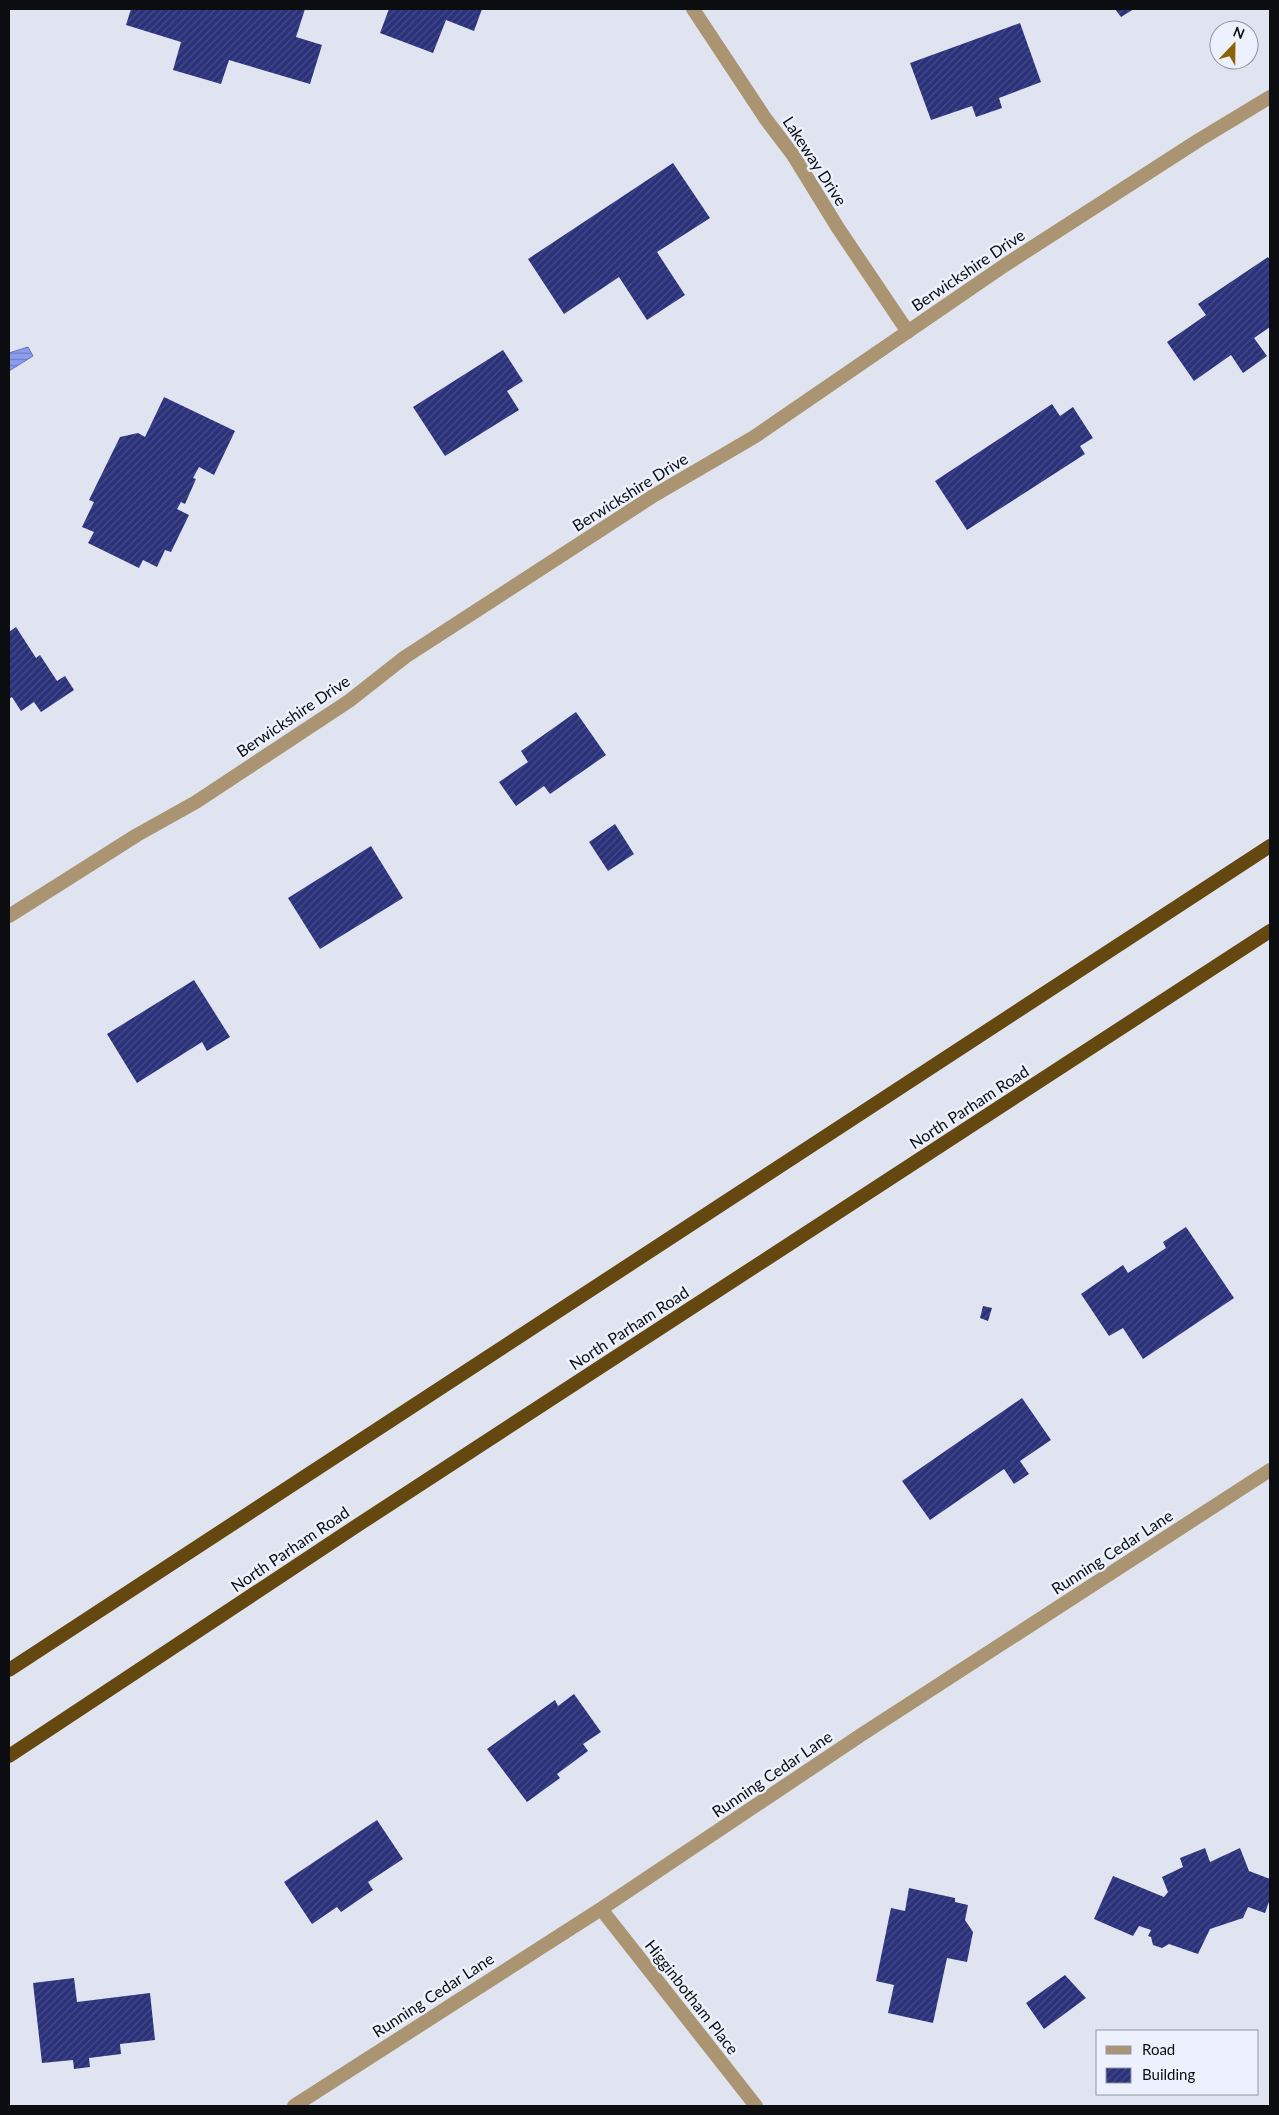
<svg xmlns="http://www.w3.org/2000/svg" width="1279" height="2115" viewBox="0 0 1279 2115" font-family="Lato,sans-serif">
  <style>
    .water { fill: url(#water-rules); stroke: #6672ae }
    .building { fill: url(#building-hatch) }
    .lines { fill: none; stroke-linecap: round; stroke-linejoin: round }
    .minor { stroke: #aa9471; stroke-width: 14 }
    .trunk { stroke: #654810; stroke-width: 14 }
    .labels { text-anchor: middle; stroke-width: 5; stroke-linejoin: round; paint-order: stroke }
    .street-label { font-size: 16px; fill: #0c0d11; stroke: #edf1fe }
  </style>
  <defs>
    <pattern id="water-rules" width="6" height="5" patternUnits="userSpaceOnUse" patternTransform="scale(1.25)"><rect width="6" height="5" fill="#8c9df1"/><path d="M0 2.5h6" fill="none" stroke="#717ec2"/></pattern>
    <pattern id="building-hatch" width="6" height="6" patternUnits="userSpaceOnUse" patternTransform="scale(1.25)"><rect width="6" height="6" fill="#2b327b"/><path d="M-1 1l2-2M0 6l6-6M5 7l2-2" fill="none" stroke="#474c87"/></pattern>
  </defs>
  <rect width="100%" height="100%" fill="#e0e3f0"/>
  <path class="water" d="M28,347L33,356L9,371V353Z"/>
  <path class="building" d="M131,9H305L296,37L322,45L310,84L229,60L221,84L173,70L181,42L126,25Z
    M389,9H482L474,31L446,20L433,53L380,33Z
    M1115,9H1134L1121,17Z
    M1020,23L1041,82L999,98L1002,108L976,117L972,106L931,120L910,63Z
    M673,163L710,218L657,252L685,295L647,320L619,277L564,314L528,259Z
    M1268,257L1270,260V327L1254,338L1267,356L1243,373L1231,355L1194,381L1167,342L1206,315L1198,304Z
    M503,350L523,381L507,391L519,410L445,456L413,407Z
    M164,397L235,431L214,475L199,467L193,478L196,479L185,504L181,502L177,509L189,515L171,552L165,550L157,567L143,560L139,568L88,543L94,532L82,527L94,502L89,500L120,437L138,433L145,437Z
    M1052,404L1060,416L1073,407L1093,438L1080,446L1085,454L967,530L935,481Z
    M16,627L36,658L40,655L57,681L65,676L74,690L41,712L34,702L21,711L12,697L9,699V632Z
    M576,712L606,755L550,794L544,786L516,806L499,782L528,762L521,751Z
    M615,824L634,854L608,871L589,842Z
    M371,846L403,898L320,949L288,898Z
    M194,980L230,1037L207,1051L202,1042L137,1083L107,1034Z
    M1186,1227L1234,1298L1143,1359L1123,1328L1109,1336L1081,1294L1123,1265L1128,1273L1166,1248L1163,1242Z
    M983,1306L992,1308L988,1321L980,1318Z
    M1022,1398L1051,1440L1020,1461L1029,1474L1014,1484L1004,1469L930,1520L902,1481Z
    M574,1694L601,1732L583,1744L588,1751L557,1774L560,1778L527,1802L487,1749L555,1700L558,1706Z
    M377,1820L403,1859L368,1882L373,1890L341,1912L337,1907L312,1924L284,1882Z
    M1205,1848L1210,1862L1240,1848L1249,1871L1270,1879V1899L1265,1913L1248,1907L1243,1918L1210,1929L1198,1954L1169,1944L1162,1948L1153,1945L1151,1937L1148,1936L1151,1930L1139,1926L1133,1936L1094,1919L1113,1876L1164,1897L1168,1892L1162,1877L1183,1867L1180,1858Z
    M909,1888L955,1898V1902L968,1905L965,1920L973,1932L967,1962L947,1958L933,2023L888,2013L894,1985L876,1981L891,1908L905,1911Z
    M1065,1975L1086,1998L1044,2029L1026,2003Z
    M74,1978L77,2002L150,1993L155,2040L120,2044L121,2054L89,2058L90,2067L74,2069L73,2060L42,2063L33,1983Z"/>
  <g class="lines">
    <path class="minor" d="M693,9L765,118L793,155L838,228L908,332
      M9,916L137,835L196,802L349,701L405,657L653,496L754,437L1005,265L1199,140L1270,97
      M601,1909L756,2106
      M294,2106L601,1909L861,1735L1270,1470"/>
    <path class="trunk" d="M9,1670L1270,846
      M9,1756L364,1521L1270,931"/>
  </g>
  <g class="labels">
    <g class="street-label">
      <text transform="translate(815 161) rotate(57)" y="6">Lakeway Drive</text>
      <text transform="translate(968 270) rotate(-34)" y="6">Berwickshire Drive</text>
      <text transform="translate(630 492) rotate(-32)" y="6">Berwickshire Drive</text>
      <text transform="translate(293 716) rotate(-34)" y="6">Berwickshire Drive</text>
      <text transform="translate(969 1107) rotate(-33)" y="6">North Parham Road</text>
      <text transform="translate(629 1328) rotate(-33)" y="6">North Parham Road</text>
      <text transform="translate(290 1549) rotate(-34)" y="6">North Parham Road</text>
      <text transform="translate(1112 1552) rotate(-33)" y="6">Running Cedar Lane</text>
      <text transform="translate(772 1774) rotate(-34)" y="6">Running Cedar Lane</text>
      <text transform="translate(433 1995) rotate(-33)" y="6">Running Cedar Lane</text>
      <text transform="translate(692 1997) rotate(52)" y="6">Higginbotham Place</text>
    </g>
  </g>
  <rect width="1279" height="2115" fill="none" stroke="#0c0d11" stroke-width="20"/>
  <rect x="1096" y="2030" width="162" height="65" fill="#edf1fe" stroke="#93969f"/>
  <rect x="1106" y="2046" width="25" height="8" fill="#aa9471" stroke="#93969f"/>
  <text x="1142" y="2055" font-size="15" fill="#0c0d11">Road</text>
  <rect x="1106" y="2068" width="25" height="15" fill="url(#building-hatch)" stroke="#93969f"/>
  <text x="1142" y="2080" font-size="15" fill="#0c0d11">Building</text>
  <g transform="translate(1234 45) rotate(22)"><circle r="24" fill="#edf1fe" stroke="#93969f"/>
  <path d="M0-4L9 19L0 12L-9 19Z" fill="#8d6307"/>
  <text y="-8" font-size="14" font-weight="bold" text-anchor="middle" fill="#0c0d11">N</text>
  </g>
</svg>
